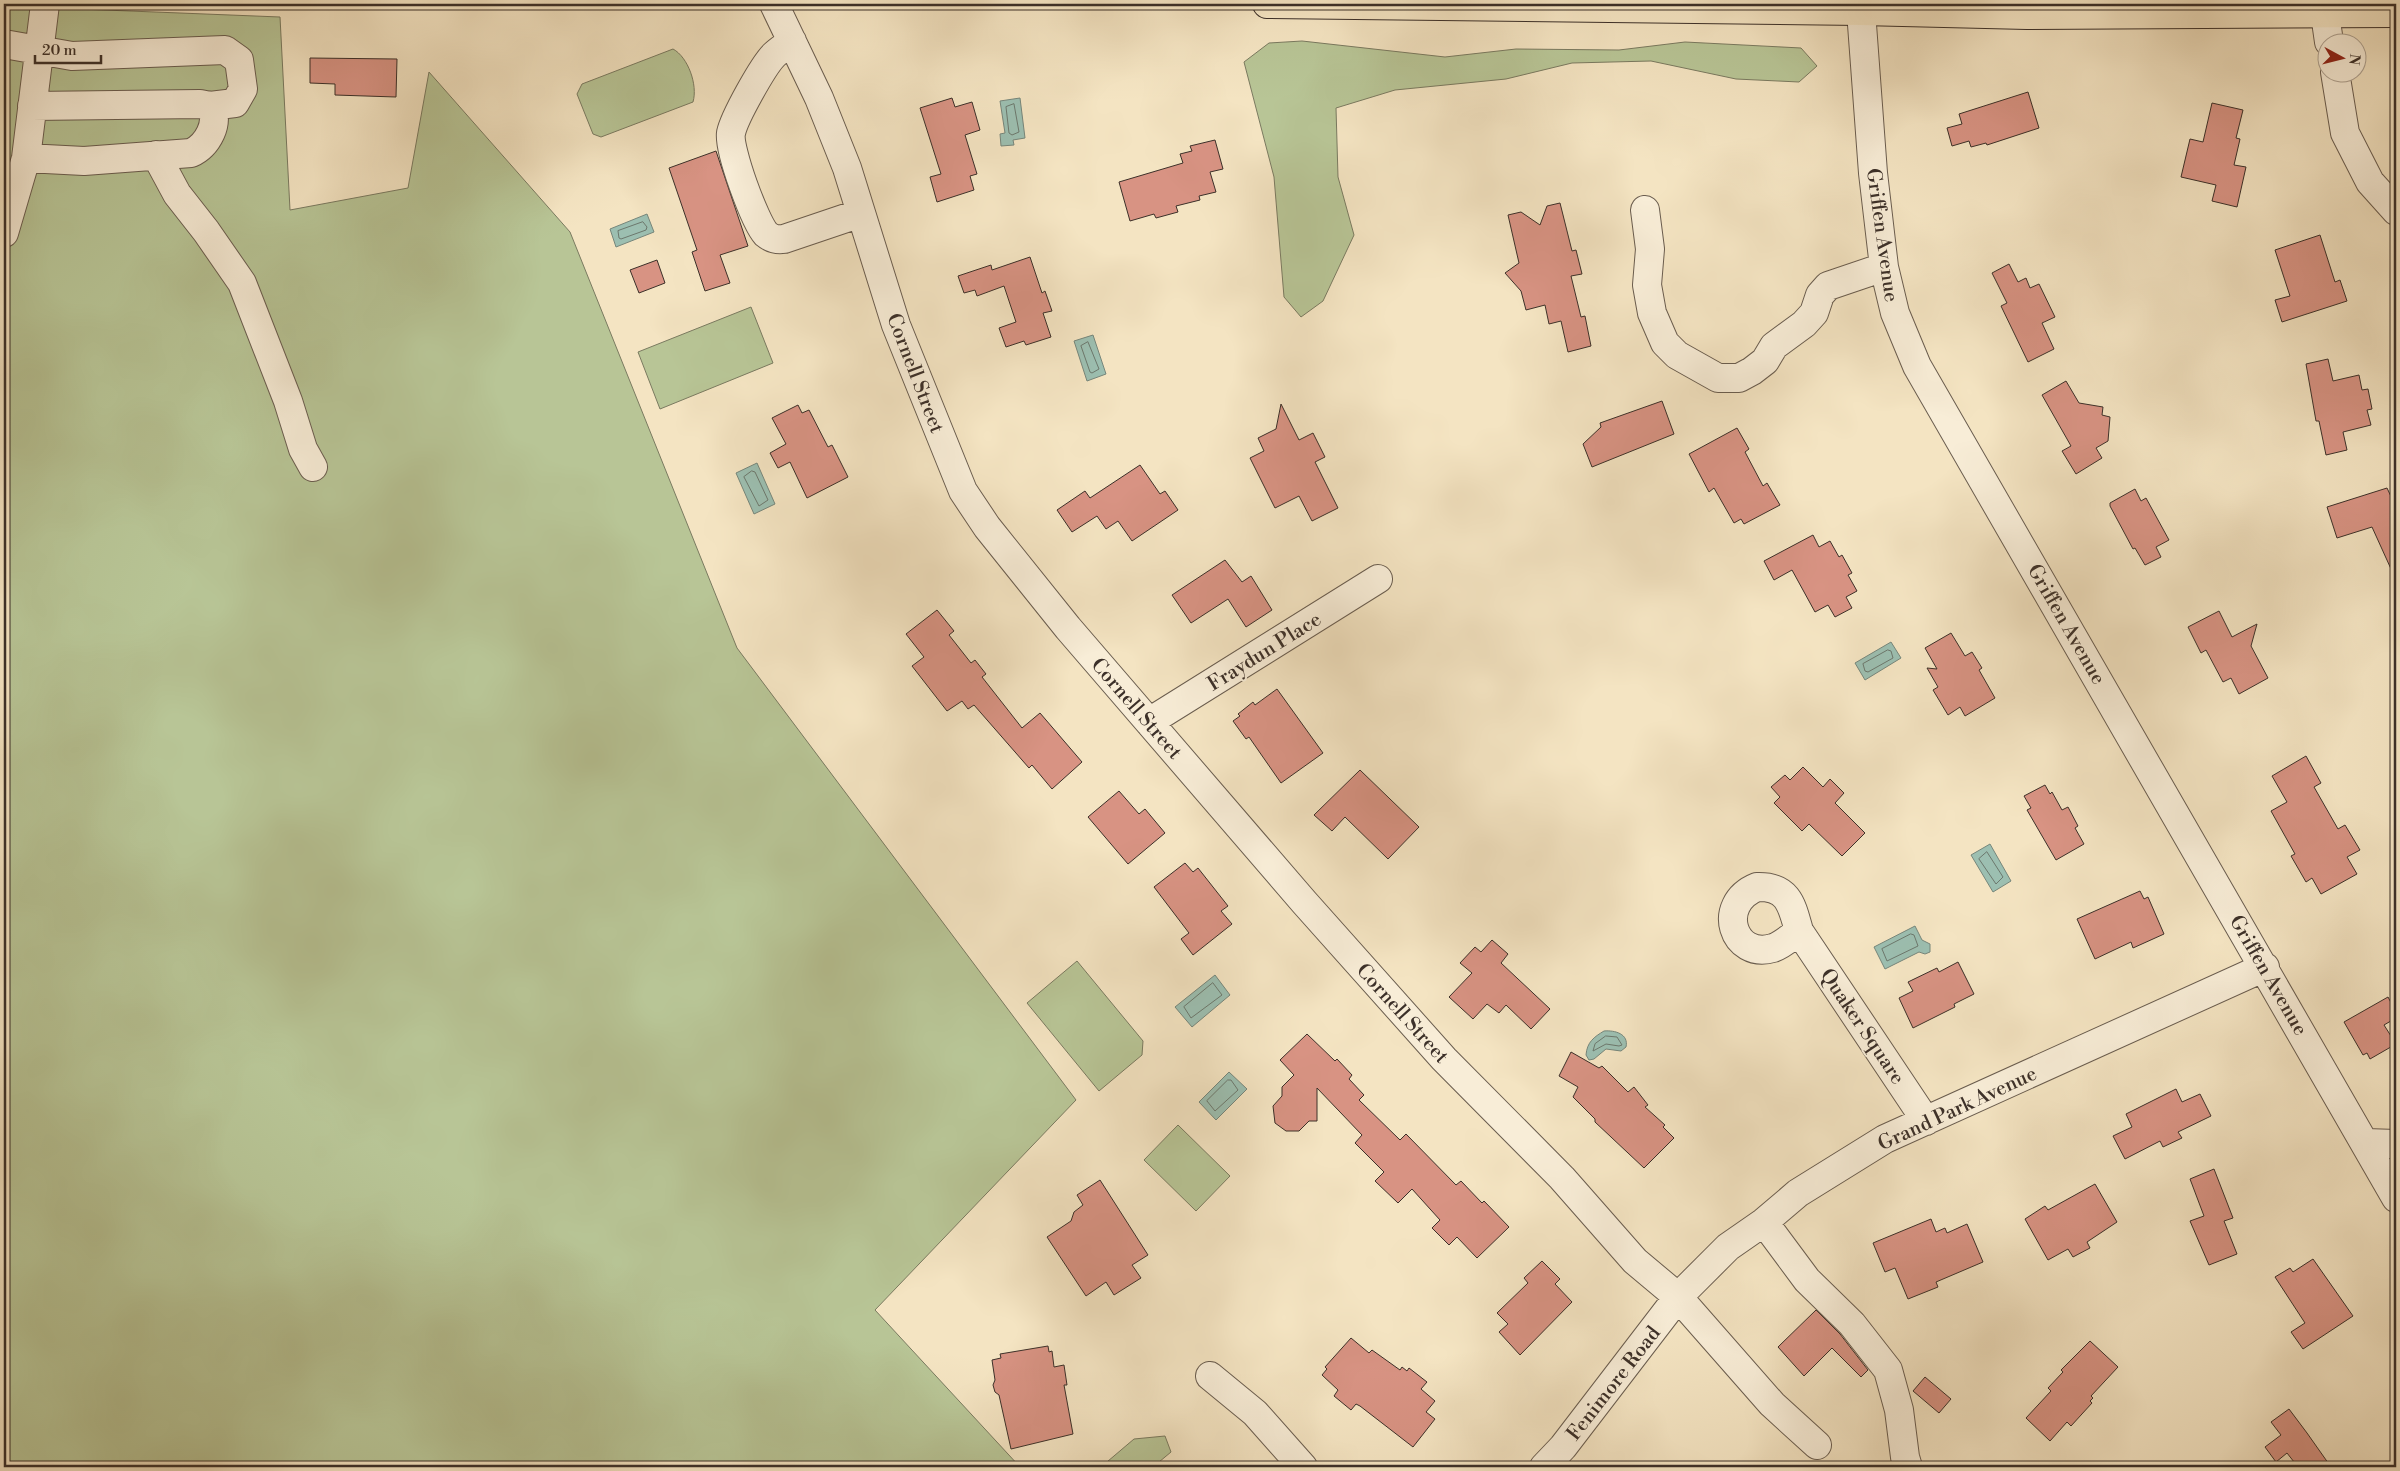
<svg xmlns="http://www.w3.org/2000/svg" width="2400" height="1471" viewBox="0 0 2400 1471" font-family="'Libre Bodoni',serif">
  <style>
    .green { fill: #b8c596; stroke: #7a7a60 }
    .water { fill: #9cbfb1; stroke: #76867b }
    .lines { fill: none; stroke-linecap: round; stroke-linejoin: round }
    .shore { stroke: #6c786d; stroke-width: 1 }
    .building { fill: #d89383; stroke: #3c3029 }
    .minor-casing { stroke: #6a5d4f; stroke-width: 30 }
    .major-casing { stroke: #3c3029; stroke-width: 30 }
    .minor { stroke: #f8edd7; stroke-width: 28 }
    .major { stroke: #f4e4c2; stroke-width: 28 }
    .labels { text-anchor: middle; stroke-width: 4; stroke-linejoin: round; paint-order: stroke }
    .street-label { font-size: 20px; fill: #3c3029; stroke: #f8edd7 }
  </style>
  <rect width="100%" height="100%" fill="#f4e4c2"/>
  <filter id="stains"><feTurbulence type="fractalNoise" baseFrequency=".004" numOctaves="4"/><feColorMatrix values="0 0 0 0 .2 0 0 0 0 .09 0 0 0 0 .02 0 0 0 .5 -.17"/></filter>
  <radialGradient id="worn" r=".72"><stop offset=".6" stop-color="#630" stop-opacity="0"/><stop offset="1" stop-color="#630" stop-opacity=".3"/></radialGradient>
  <path class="green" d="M4,6L280,17L290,210L408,188L429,72L570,232L737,648L1076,1100L875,1310L1020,1467H4Z
    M1302,41L1445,57L1516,49L1619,50L1685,42L1801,48L1817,66L1799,82L1736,79L1651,61L1572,63L1506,79L1395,90L1336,108L1338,177L1354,235L1323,301L1301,317L1284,297L1274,177L1244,62L1269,43Z
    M673,49C688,57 698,85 693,102L601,137L593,134L577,94L582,84Z
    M751,307L773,363L660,409L638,352Z
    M1077,961L1143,1041L1142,1055L1099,1091L1027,1003Z
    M1178,1125L1230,1176L1196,1211L1144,1160Z
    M1165,1436L1171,1452L1153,1467H1101L1134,1439Z"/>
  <path class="water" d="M1020,98L1025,138L1013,140L1014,145L1001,146L1000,134L1005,133L1000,101Z
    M647,214L654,232L616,247L610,229Z
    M1093,335L1106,374L1087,381L1074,341Z
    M757,463L775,504L754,514L736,473Z
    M1891,642L1901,658L1865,680L1855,663Z
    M1990,844L2011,881L1993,892L1971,855Z
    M1915,926L1922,940L1930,944V952L1925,954L1919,952L1885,969L1874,947Z
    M1215,975L1230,995L1192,1027L1175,1007Z
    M1604,1031C1615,1030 1629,1034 1626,1047L1621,1051L1606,1049L1594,1059L1589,1060L1586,1055C1587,1042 1594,1037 1604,1031Z
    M1229,1072L1247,1089L1216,1120L1199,1102Z"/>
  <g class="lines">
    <path class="shore" d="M1014,104L1019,132L1012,135L1009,133L1006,107Z
      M643,222L647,227L646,230L621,239L619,238L618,231Z
      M1088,342L1099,369L1092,373L1090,372L1081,346Z
      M752,471L755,472L768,500L759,506L744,477Z
      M1888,650L1891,651L1893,658L1868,672L1865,671L1863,664Z
      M1987,852L2003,877L1996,884L1979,859Z
      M1911,934L1914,935L1918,946L1887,961L1882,949Z
      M1213,983L1222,995L1191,1018L1184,1007Z
      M1606,1036L1617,1037L1622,1045L1619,1046L1606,1044L1593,1051L1595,1044Z
      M1228,1080H1231L1238,1090L1215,1111L1207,1101Z"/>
  </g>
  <path class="building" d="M310,58L397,59L396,97L335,95V84L310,83Z
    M2028,92L2039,128L1987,145L1986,143L1971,147L1969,141L1952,146L1947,128L1962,124L1959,114Z
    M952,98L955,107L972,102L980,130L965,135L977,174L970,176L974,190L937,202L930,177L941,174L920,108Z
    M2212,103L2243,110L2236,138L2240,139L2234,165L2246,167L2237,207L2212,201L2216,185L2181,177L2190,139L2203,142Z
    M1215,140L1223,169L1210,172L1216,192L1199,196L1200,200L1176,206L1178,212L1156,218L1154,214L1130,221L1119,182L1183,163L1180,154L1192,151L1190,146Z
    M716,151L748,246L720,255L730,283L705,291L692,252L697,250L669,168Z
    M1560,203L1572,251L1576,250L1582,274L1571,276L1581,317L1585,316L1591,346L1568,352L1561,321L1549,324L1545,305L1526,310L1521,291L1505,273L1519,263L1508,215L1521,212L1540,225L1547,206Z
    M2320,235L2335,282L2340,280L2347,301L2282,322L2275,300L2290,296L2275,250Z
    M1030,257L1042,293L1045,291L1052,311L1043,313L1051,337L1026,345L1024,341L1006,347L999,328L1016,322L1004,286L977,296L975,290L964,293L958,276L991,265L992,270Z
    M657,260L665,283L639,293L630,270Z
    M2009,264L2018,282L2026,278L2030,288L2039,284L2055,317L2042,323L2054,349L2028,362L2001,306L2007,303L1992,273Z
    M2328,359L2333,381L2359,375L2362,390L2368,389L2372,409L2367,410L2371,425L2343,432L2347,450L2326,455L2319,421H2316L2306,364Z
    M2066,381L2079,403L2103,407L2102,415L2110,417L2108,441L2096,448L2102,458L2076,474L2062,451L2071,446L2042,395Z
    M1662,401L1674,434L1592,467L1583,444L1601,427L1600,423Z
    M1281,404L1299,440L1313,433L1325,457L1315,462L1338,508L1312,521L1299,496L1275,508L1250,458L1264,451L1258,438L1276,429Z
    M798,405L802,413L809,410L828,447L832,445L848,477L807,498L790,462L778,468L770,453L786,444L772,418Z
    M1737,428L1749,449L1745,452L1763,486L1767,483L1780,505L1744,524L1741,519L1734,523L1714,488L1709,492L1689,454Z
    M1140,465L1160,494L1165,491L1178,510L1132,541L1118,521L1106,529L1097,516L1072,532L1057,510L1085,491L1090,498Z
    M2387,488L2396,507V580L2372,527L2337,538L2327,507Z
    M2135,489L2141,501L2146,498L2169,540L2156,547L2161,557L2145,565L2135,548L2133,549L2110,506V503Z
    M1813,535L1819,547L1830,541L1839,557L1842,555L1852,573L1848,575L1857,591L1846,597L1852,608L1835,617L1828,605L1815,612L1792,570L1774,580L1764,561Z
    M1225,560L1242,582L1251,576L1272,610L1246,627L1228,599L1191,623L1172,595Z
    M937,610L954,631L949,635L971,663L975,660L986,674L982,677L1022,728L1040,713L1082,762L1052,789L1032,765L1029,768L974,705L968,709L962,701L947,711L912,666L924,657L906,634Z
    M2219,611L2232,637L2257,624L2251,646L2268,678L2239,694L2231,678L2223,682L2206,650L2201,653L2188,627Z
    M1951,633L1965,656L1972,652L1982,668L1979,670L1995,698L1965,716L1960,707L1948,715L1933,690L1938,687L1927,668L1937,669L1925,648Z
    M1277,689L1323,753L1281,783L1249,737L1246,739L1233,721L1240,716L1238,714L1253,702L1255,705Z
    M2306,756L2321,783L2314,787L2338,829L2345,825L2360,850L2347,857L2357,874L2321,894L2312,878L2306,882L2291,856L2295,854L2271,811L2287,802L2272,776Z
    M1803,767L1823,787L1830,779L1844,793L1835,803L1865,833L1842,856L1809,824L1802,831L1774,803L1780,797L1771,787L1785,775L1790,780Z
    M1360,770L1419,827L1388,859L1345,817L1332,831L1314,815Z
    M2045,785L2050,794L2052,792L2062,810L2068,807L2078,826L2075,828L2084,844L2056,860L2027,810L2031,808L2024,796Z
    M1119,791L1139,814L1145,809L1165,833L1128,864L1088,817Z
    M1185,863L1193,872L1198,868L1228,906L1221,911L1232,924L1193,955L1181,939L1189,933L1154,887Z
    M2140,891L2144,899L2148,897L2164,934L2133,948L2131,942L2095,959L2077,919Z
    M1492,940L1508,954L1501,963L1550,1009L1531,1029L1506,1005L1499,1013L1487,1004L1473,1019L1449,997L1472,973L1460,963L1475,947L1481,952Z
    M1958,962L1974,994L1954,1004L1955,1007L1913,1028L1899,998L1913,991L1908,982L1937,968L1939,972Z
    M2388,997L2396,1012V1018L2384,1025L2396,1044L2370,1059L2367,1053L2363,1055L2344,1022Z
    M1307,1034L1335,1061L1337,1059L1352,1075L1349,1079L1364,1095L1359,1100L1400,1140L1406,1134L1456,1185L1461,1181L1482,1203L1484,1201L1509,1227L1477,1258L1457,1237L1449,1245L1432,1228L1440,1220L1412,1189L1398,1203L1375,1181L1384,1172L1355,1143L1362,1135L1317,1088V1121H1309L1299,1131H1286L1275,1123L1273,1106L1282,1096V1087L1294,1075L1280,1060Z
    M1571,1052L1599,1068L1602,1066L1628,1092L1634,1087L1648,1105L1645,1107L1665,1125L1663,1127L1674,1138L1644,1168L1595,1122V1119L1573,1097L1578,1087L1559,1076Z
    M2176,1089L2182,1102L2200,1094L2211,1116L2178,1132L2182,1138L2163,1147L2160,1141L2125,1159L2113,1136L2132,1127L2126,1114Z
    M2214,1169L2233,1218L2224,1221L2237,1254L2209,1265L2190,1221L2204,1216L2190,1179Z
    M1100,1180L1148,1255L1132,1265L1141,1278L1114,1295L1106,1282L1086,1296L1047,1237L1071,1221L1074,1212L1083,1205L1077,1195Z
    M2095,1184L2117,1222L2087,1242L2090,1248L2073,1257L2068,1249L2048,1260L2025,1219L2045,1206L2048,1210Z
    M1931,1219L1936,1232L1945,1228L1947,1233L1967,1224L1983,1262L1936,1282L1938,1287L1908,1299L1895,1268L1885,1272L1873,1243Z
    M2313,1259L2353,1316L2303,1349L2291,1332L2305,1323L2275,1277L2290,1268L2293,1272Z
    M1542,1261L1560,1279L1555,1284L1572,1302L1520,1355L1499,1332L1508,1324L1497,1313L1528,1283L1524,1278Z
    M1816,1310L1840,1334L1868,1370L1861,1377L1832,1348L1804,1376L1778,1347Z
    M1351,1338L1369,1353L1372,1350L1400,1370L1402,1367L1407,1371L1409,1368L1427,1382L1421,1389L1435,1401L1426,1412L1435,1419L1413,1447L1360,1406L1356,1404L1351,1410L1334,1396L1338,1390L1322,1375L1327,1369L1325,1367Z
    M2090,1341L2118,1367L2091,1396L2093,1398L2090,1401L2092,1403L2071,1426L2067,1422L2050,1441L2026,1418L2051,1391L2048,1388L2063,1372L2061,1370Z
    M1048,1346L1049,1352L1052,1351L1054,1367L1064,1365L1067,1385H1064L1073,1434L1011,1449L999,1395L995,1392L993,1385L995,1380L992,1360L1001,1358L1000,1354Z
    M1925,1377L1951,1399L1939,1413L1913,1391Z
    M2289,1409L2307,1433L2331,1467H2298L2287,1453L2276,1462L2265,1447L2281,1435L2271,1422Z"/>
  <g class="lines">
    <g class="minor-casing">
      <path id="minor" d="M774,4L819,98L847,168L896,325L963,491L987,527L1068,628L1304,902L1444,1059L1562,1178L1635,1261L1678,1297L1772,1404L1817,1445
        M1861,11L1873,173L1884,267L1895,313L1917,366L2396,1198
        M2325,14L2329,42
        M792,41C786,46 779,50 774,55C763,66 734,118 731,133C728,149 755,222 766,234C772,239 777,240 784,239L861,213
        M4,44L72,56L225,50L239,60L243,89L235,103L210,106
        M2335,72L2345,133L2370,182L2396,211
        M156,155L177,194L206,231L242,283L288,401L303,449L313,467
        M26,158L84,161L191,153C207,146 221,122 210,106L200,104L32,106
        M1645,210L1650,249L1647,285L1652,313L1665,343L1677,355L1718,378H1739L1752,371L1765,361L1774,346L1804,324L1814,313L1820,295L1828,286L1884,267
        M4,233L26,158L45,4
        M1149,722L1378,579
        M1757,887C1789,886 1792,906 1799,931C1791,937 1782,945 1773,948C1733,960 1715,904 1757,887Z
        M1799,931L1926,1121
        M2366,1143L2396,1144
        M1764,1222L1807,1280L1852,1324L1888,1370L1899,1410L1905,1457L1908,1467
        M1210,1376L1255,1413L1303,1467
        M1544,1467L1563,1447L1678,1297L1728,1247L1764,1222L1798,1193L1885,1139L2265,967"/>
    </g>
    <g class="major-casing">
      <path id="major" d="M1267,4L1861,11L2027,15L2396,13"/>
    </g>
    <use href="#minor" class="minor"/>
    <use href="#major" class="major"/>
  </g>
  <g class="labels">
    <g class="street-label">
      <text transform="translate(1883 235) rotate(82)" y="7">Griffen Avenue</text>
      <text transform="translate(916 373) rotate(69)" y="7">Cornell Street</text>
      <text transform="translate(2067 624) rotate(60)" y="7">Griffen Avenue</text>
      <text transform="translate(1264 651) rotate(-32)" y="7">Fraydun Place</text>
      <text transform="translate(1137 708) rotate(49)" y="7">Cornell Street</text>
      <text transform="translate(2269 975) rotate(60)" y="7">Griffen Avenue</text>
      <text transform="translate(1403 1013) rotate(48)" y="7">Cornell Street</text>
      <text transform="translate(1863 1026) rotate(56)" y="7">Quaker Square</text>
      <text transform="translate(1957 1108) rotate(-25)" y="7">Grand Park Avenue</text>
      <text transform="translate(1613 1383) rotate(-52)" y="7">Fenimore Road</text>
    </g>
  </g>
  <rect width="2400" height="1471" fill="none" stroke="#f4e4c2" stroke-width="20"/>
  <rect x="5" y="5" width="2390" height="1461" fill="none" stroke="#3c3029" stroke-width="2.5"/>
  <rect x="10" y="10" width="2380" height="1451" fill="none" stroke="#3c3029"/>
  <g transform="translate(2342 58) rotate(97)"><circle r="24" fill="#f8edd7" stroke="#ada191"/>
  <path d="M0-4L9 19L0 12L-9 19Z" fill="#8f2418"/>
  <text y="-8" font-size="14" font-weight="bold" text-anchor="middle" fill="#3c3029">N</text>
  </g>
  <path d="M35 55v8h66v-8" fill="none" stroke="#3c3029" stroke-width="2.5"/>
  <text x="42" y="55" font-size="15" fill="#3c3029" stroke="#f8edd7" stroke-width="4" paint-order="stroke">20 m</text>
  <rect width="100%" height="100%" filter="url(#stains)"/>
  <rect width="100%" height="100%" fill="url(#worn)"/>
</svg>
